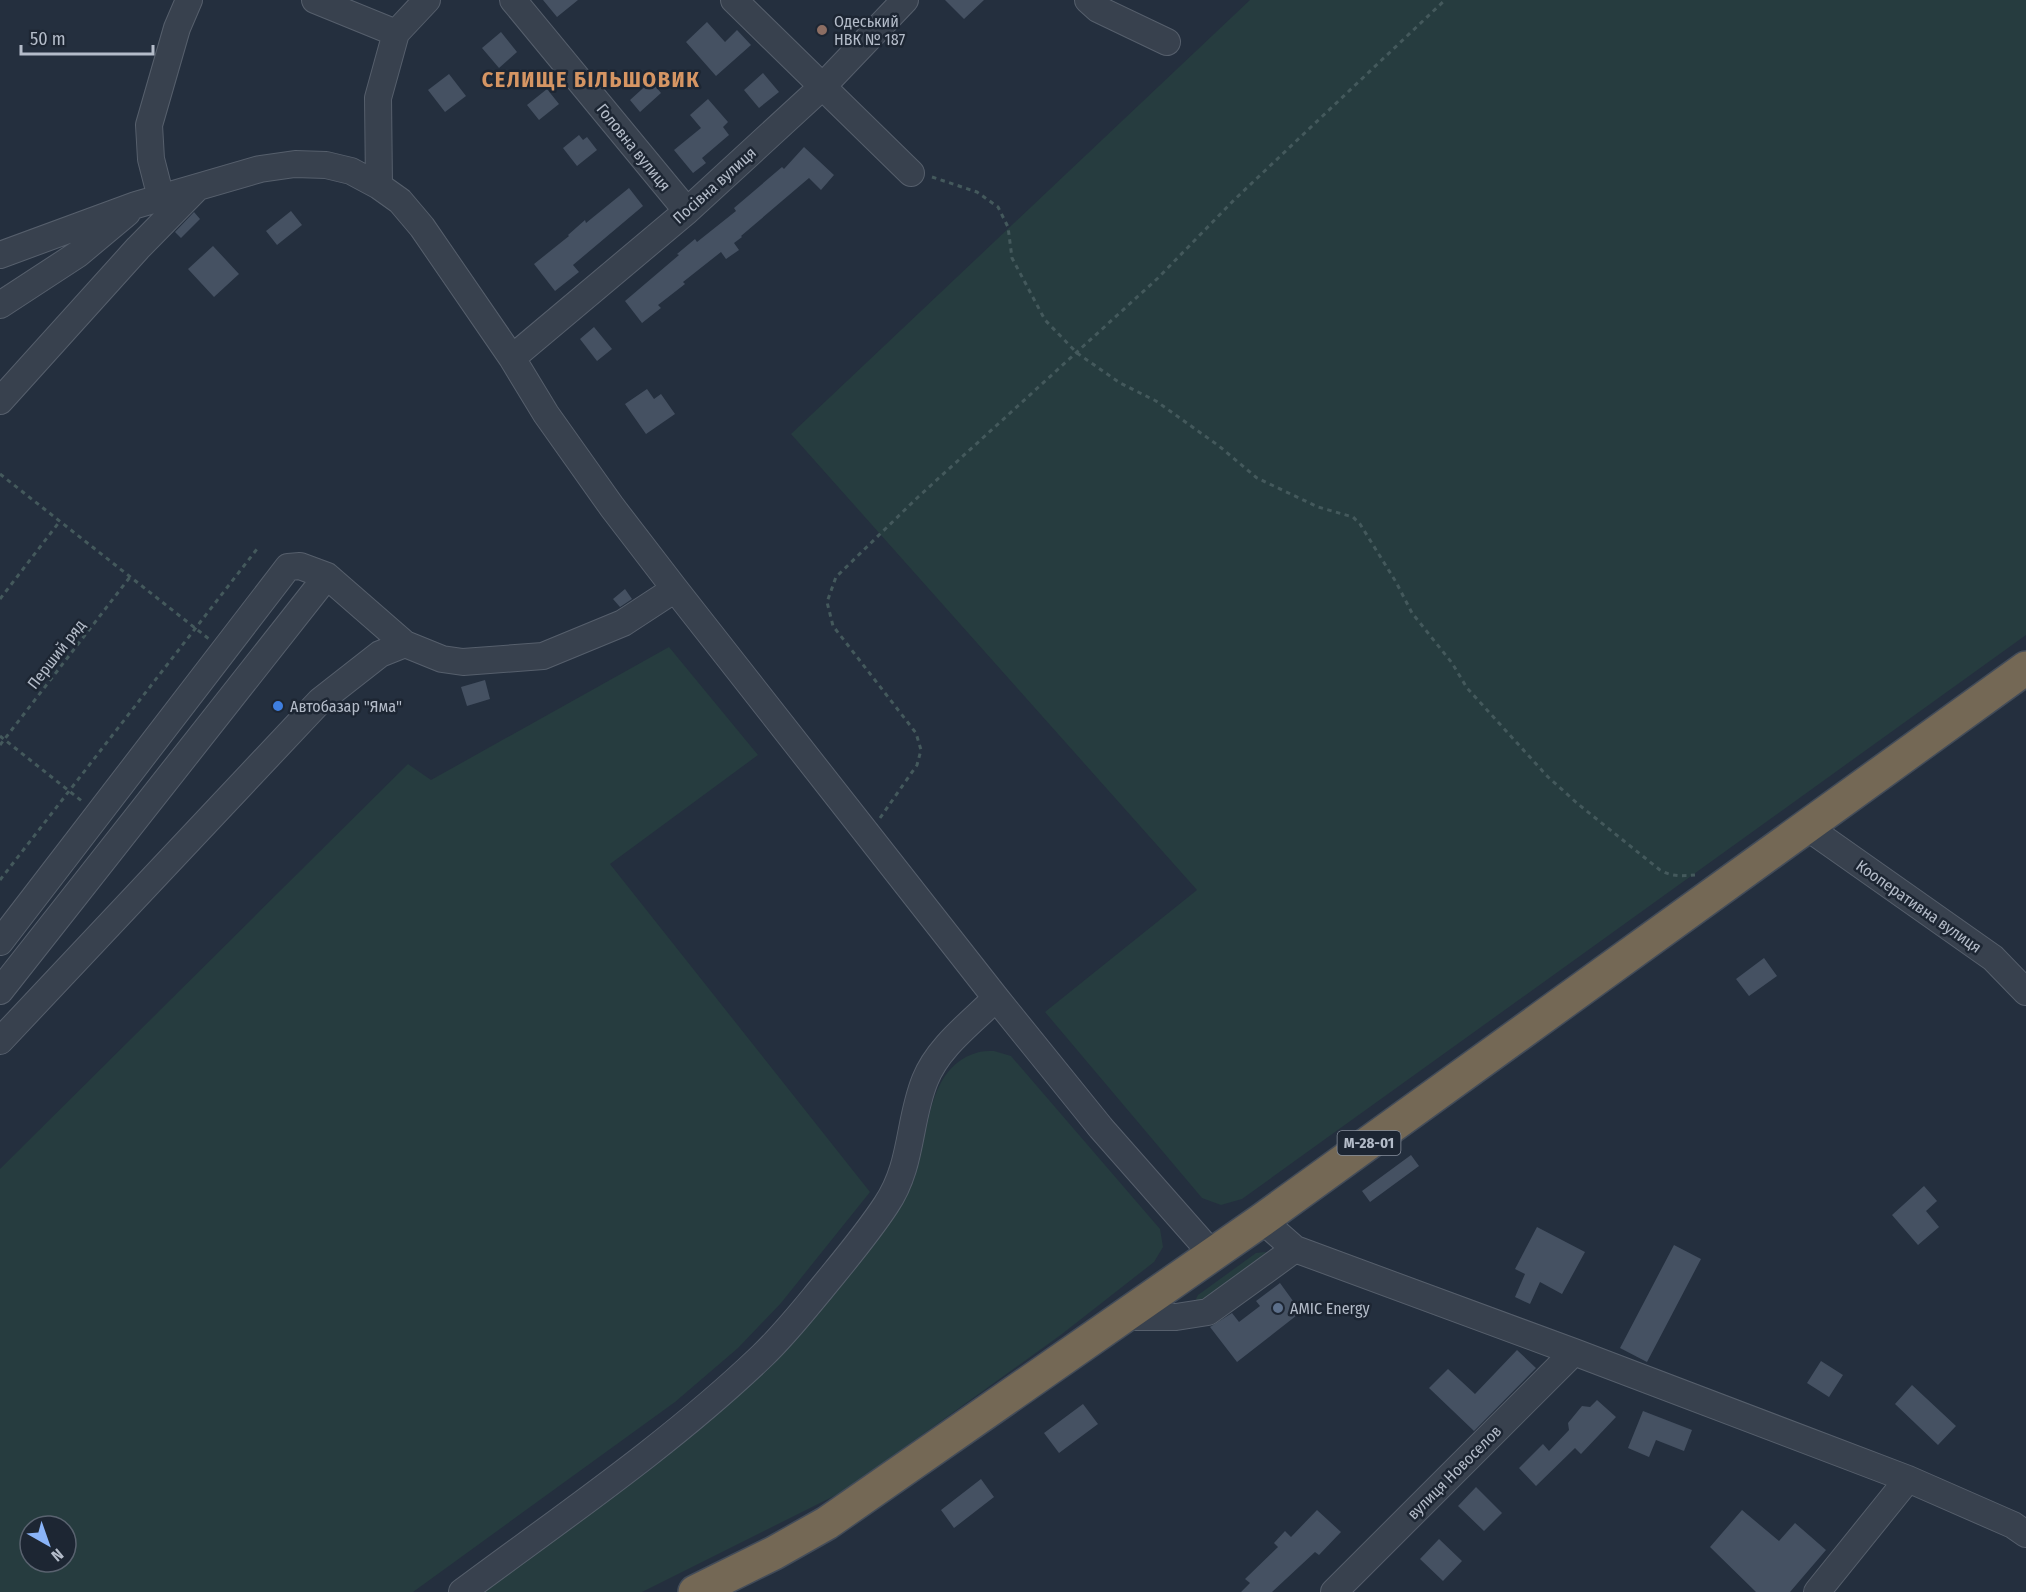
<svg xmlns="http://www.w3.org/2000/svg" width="2026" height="1592" viewBox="0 0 2026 1592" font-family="'Fira Sans Condensed',sans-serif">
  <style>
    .green { fill: #263c3f; fill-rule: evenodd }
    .building { fill: #455162 }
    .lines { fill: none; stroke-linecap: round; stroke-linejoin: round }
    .minor-casing { stroke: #565f6c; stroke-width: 28 }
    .highway-casing { stroke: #434c59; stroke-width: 36 }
    .path { stroke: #44595c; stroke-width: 3; stroke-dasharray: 4.5 4.5; stroke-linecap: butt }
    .minor { stroke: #38414e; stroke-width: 26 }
    .highway { stroke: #746855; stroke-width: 33 }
    .education-dot { fill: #8d6e63; stroke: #1d2633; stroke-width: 2 }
    .shop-dot { fill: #3f7fe0; stroke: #1d2633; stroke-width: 2 }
    .service-dot { fill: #5c6f8a; stroke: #1d2633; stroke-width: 2 }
    .labels { text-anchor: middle; stroke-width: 5; stroke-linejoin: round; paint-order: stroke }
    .shield { fill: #1d2633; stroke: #878f9c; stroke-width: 1.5 }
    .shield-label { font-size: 15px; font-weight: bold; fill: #b4bcc9 }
    .poi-label { font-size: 16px; fill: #b4bcc9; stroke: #1d2633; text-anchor: start }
    .street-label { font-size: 16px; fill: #b4bcc9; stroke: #1d2633 }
    .district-label { font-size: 22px; font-weight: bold; letter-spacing: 1.5px; fill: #d59563; stroke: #1d2633 }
  </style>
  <rect width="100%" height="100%" fill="#242f3e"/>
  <path class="green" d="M1250,0H2026V635L1242,1199L1221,1205L1202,1198L1045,1012L1197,890L791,434Z
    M669,647L758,755L610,864L870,1192L781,1303L738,1348L675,1402L413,1592H0V1169L408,764L431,780ZM30,1526H66V1562H30Z
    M994,1051L1011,1056L1160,1229L1163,1247L1154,1262L1062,1334L844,1491L642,1592H484C584,1517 691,1447 778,1357C807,1328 832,1296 857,1263C875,1240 898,1216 910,1189C931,1146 921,1070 976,1053C981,1051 988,1051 994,1051Z
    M1265,1252L1268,1253L1205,1303H1198L1196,1299L1198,1295L1256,1253Z"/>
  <path class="building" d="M543,0H578L557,17Z
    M945,0H984L964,19Z
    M707,22L725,42L737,30L751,45L716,76L686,42Z
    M501,32L517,52L499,68L482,48Z
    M763,73L779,92L759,108L744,90Z
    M449,74L466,96L445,112L428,90Z
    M651,81L661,93L640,112L630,100Z
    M547,89L559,104L539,120L527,105Z
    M708,99L728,122L723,127L729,135L702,158L706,163L693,173L674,150L701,128L690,115Z
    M579,135L583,140L587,137L597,150L577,166L563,148Z
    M804,147L834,175L821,190L809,178L741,236L742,237L734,243L739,250L726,259L721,252L683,282L685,284L658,305L661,308L642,323L625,301L679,255L677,254L695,239L697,242L736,211L734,208L782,167L784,169Z
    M629,188L643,206L573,265L579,272L555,291L534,264L569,236L568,235L585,220L586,223Z
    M291,211L302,225L277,245L266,231Z
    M194,212L200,219L181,238L175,232Z
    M213,246L239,274L214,297L188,269Z
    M594,327L612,349L597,361L580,339Z
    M647,389L654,399L661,394L675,414L646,434L625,404Z
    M625,589L632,599L620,607L613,599Z
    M485,680L490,699L467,706L461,687Z
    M1764,958L1777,976L1749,996L1736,979Z
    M1411,1155L1419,1166L1370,1202L1362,1191Z
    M1924,1186L1937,1201L1926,1211L1939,1227L1918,1245L1892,1215Z
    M1537,1227L1585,1252L1562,1294L1540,1282L1530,1304L1515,1297L1525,1274L1515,1269Z
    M1674,1245L1701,1259L1647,1362L1620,1348Z
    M1280,1283L1301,1312L1237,1362L1210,1327L1232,1313L1239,1322L1260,1306L1256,1301Z
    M1517,1350L1536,1368L1474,1431L1429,1388L1448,1369L1475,1394Z
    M1821,1361L1843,1375L1829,1397L1807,1383Z
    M1912,1385L1956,1426L1938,1445L1895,1404Z
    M1597,1400L1616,1417L1581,1454L1575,1448L1536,1486L1519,1468L1543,1444L1549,1451L1569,1430L1568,1423L1582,1406L1590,1407Z
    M1083,1404L1098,1424L1059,1453L1044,1433Z
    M1643,1411L1692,1430L1684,1451L1656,1440L1649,1457L1628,1448Z
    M981,1479L994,1497L954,1528L941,1510Z
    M1476,1487L1502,1513L1484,1531L1458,1506Z
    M1317,1510L1341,1532L1319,1555L1315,1552L1272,1592H1241L1250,1583L1245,1579L1278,1547L1274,1543L1285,1531L1291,1537Z
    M1742,1510L1779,1541L1795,1523L1826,1550L1790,1592H1756L1710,1547Z
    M1439,1539L1462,1561L1443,1581L1420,1559Z"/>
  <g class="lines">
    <g class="minor-casing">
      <path id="minor" d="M315,0L396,33
        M513,0L687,211
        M734,0L911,173
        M1088,0L1098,9L1167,42
        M379,186L378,98L396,33L427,0
        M161,198L151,159L149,125L177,28L189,0
        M0,255L136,205L260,169L295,164L326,165L351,171L379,186L400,201L422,227L512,358L546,414L612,507L675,589L996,998L1101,1128L1213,1255
        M0,305L78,254L127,213
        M512,358L687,211L823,86L905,0
        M0,401L138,248L196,189
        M1807,827L1993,958L2026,992
        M0,942L288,567L300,566L327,576L405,644L442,659L463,662L543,656L623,623L675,589
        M0,991L327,576
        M0,1041L320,701L380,654L405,644
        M1262,1220L1295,1249L1574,1352L1908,1479L2013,1525L2026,1534
        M1124,1317H1176L1208,1312L1295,1249
        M462,1592C564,1516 670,1444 762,1356C784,1335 803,1311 822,1288C844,1261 867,1234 886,1205C913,1165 908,1122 925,1080C938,1047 971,1023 996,998
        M1334,1592L1574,1352
        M1817,1592L1908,1479"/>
    </g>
    <g class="highway-casing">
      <path id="highway" d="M695,1592L774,1553L827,1523L1262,1220L2026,668"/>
    </g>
    <path class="path" d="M932,177L977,192L998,207L1008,227L1012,258L1045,320L1077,353L1120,383L1156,401L1219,446L1257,478L1318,507L1353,517L1360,524L1396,582L1412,613L1452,663L1467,688L1548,777L1578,804L1660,870C1672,877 1682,876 1695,875
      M0,474L209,639
      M0,599L60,521
      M0,736L83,802
      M0,745L130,577
      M880,818L917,765L921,750L916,733L833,626L827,602L836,577L917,498L1158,278L1234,200L1445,0
      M0,880L257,549"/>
    <use href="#minor" class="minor"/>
    <use href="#highway" class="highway"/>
  </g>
  <circle class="education-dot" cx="822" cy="30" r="6"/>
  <circle class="shop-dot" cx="278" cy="706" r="6"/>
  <circle class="service-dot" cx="1278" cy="1308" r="6"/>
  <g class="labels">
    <rect class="shield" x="1337.5" y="1131" width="63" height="24" rx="4.5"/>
    <g class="shield-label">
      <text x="1369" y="1148">М-28-01</text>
    </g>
    <g class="poi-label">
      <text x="834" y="27">Одеський<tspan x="834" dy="18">НВК № 187</tspan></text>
      <text x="290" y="712">Автобазар "Яма"</text>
      <text x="1290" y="1314">AMIC Energy</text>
    </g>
    <g class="street-label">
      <text transform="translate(634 147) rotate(51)" y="6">Головна вулиця</text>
      <text transform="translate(714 185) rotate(-42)" y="6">Посівна вулиця</text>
      <text transform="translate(56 654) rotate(-52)" y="6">Перший ряд</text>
      <text transform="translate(1919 906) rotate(35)" y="6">Кооперативна вулиця</text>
      <text transform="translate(1454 1472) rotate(-45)" y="6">вулиця Новоселов</text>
    </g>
    <g class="district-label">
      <text x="591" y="87">СЕЛИЩЕ БІЛЬШОВИК</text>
    </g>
  </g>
  <g transform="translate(48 1544) rotate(140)"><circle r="28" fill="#1d2633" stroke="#59626f" stroke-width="1.5"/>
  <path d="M0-4.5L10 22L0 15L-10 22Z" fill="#8ab4f8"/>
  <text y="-9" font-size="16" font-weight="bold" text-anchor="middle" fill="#b4bcc9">N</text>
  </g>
  <path d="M21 45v9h132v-9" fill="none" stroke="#b4bcc9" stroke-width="3"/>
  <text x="30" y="45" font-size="18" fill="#b4bcc9" stroke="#1d2633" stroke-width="4.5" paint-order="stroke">50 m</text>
</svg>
